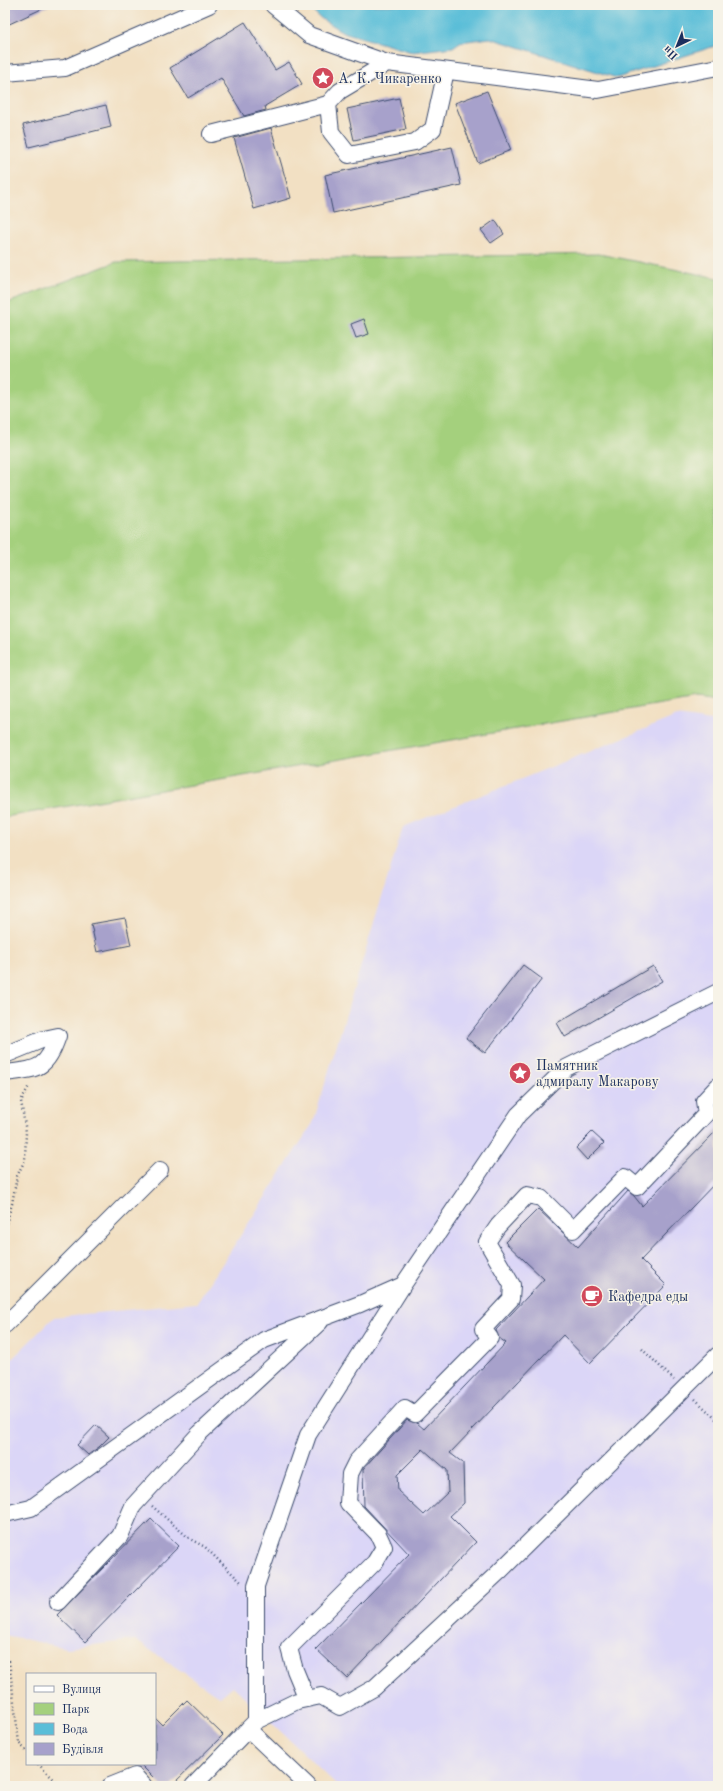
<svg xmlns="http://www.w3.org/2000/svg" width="723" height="1791" viewBox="0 0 723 1791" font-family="'Old Standard TT',serif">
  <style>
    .built { fill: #dbd6f7 }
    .green { fill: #a4d07d; stroke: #60806e }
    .water { fill: #5abed8; stroke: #3a769b }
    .building { fill: #a7a1cb; fill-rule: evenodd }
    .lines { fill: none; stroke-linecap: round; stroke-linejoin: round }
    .minor-casing { stroke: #3b4a6d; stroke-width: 18 }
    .path { stroke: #3b4a6d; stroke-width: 2.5; stroke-dasharray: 1 3; stroke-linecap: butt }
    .minor { stroke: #fff; stroke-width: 16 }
    .labels { text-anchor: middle; stroke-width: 3; stroke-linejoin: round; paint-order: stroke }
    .poi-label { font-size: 14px; fill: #1b2f5e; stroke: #f7f3e8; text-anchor: start }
  </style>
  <rect width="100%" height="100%" fill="#f7f3e8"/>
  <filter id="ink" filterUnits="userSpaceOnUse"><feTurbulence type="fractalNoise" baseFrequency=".025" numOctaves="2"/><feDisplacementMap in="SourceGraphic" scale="8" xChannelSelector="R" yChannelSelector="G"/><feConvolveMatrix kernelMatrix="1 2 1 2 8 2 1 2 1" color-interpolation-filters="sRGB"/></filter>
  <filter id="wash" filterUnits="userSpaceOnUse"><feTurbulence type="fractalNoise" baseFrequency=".012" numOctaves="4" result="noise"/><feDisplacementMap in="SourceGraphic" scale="16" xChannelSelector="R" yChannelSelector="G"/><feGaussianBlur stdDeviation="0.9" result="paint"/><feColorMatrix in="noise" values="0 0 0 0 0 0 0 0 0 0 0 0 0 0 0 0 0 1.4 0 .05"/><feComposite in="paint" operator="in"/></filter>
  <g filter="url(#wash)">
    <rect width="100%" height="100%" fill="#f2e0c3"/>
    <path class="built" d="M677,716L718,722V1783L713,1786H338L233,1686L220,1697L135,1640L67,1648L5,1635V1366L54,1317L197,1303L313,1123L403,827Z"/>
    <path class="green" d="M599,254L718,278V701L696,698L5,817V304L116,262Z"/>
    <path class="water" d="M306,5H718V45L617,78L490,38L460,42L453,47L412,52L343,32L323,20Z"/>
    <g id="blocks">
      <path class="building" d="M5,5H50L5,26Z
        M245,22L275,70L289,62L302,84L265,106L266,110L244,116L221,78L188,98L170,68Z
        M487,91L511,150L478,163L455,103Z
        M399,98L406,129L354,140L347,109Z
        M106,105L111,127L29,147L23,125Z
        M271,128L291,198L254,209L234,138Z
        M452,147L461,185L333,213L325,175Z
        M495,220L504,234L491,243L481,230Z
        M364,319L369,334L356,338L351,324Z
        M125,918L131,945L97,952L91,924Z
        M523,965L542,979L485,1053L466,1038Z
        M653,966L662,981L565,1037L557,1023Z
        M718,1129V1180L641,1260L666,1285L590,1363L563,1335L450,1453L463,1463L464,1503L450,1516L476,1542L347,1678L316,1649L409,1554L364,1506L363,1469L407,1420L417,1423L424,1429L506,1343L499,1338L496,1330L544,1279L505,1242L538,1209L578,1247L628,1191L634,1196L642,1206ZM423,1449L447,1470L448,1492L424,1515L398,1491L397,1475Z
        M592,1132L604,1143L587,1160L576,1148Z
        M96,1425L109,1437L99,1447L88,1455L77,1445Z
        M151,1519L179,1546L85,1642L57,1615Z
        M187,1700L223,1735L171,1786H162L140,1764H155V1718L162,1725Z"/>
    </g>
  </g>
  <g filter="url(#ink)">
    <use href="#blocks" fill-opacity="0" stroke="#3b4a6d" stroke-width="1"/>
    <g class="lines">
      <g class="minor-casing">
        <path id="minor" d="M273,5L309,35L387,63L598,90L718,67
          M387,63L340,91L328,104L331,132L349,155L415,142L433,129L446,71
          M5,73L65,68L209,5
          M211,134L328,104
          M5,1055L44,1039L58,1036C46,1070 38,1069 5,1073
          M5,1325L160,1170
          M5,1514L31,1508L264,1340L360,1304L403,1285
          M58,1602L120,1536L133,1506L200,1433L320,1322
          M307,1699L295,1670L289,1648L375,1562L384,1547L378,1534L348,1503L350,1474L356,1462L405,1408L415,1414L490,1338L483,1329L511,1299L512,1285L487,1242L498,1226L527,1195L541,1198L573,1230L625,1177L637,1187L706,1114L704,1101L718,1086
          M256,1721L297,1701L321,1696L340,1707L374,1688L499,1572L718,1355
          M248,1729L256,1721V1586L308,1435L403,1285L518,1115L566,1068L718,992
          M110,1786L135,1776L144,1786
          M193,1786L248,1729L308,1786"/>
      </g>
      <path class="path" d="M5,1227L12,1204L17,1176L25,1160L26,1132L21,1101L29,1086
        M642,1349L674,1380
        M695,1399L718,1421
        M152,1506L190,1539L205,1547L242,1583
        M5,1660L9,1661L19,1743L27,1752
        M38,1764L61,1786"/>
      <use href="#minor" class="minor"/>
    </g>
  </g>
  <defs>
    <g id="sight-disc" transform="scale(1.15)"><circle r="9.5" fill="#d1495b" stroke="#f7f3e8"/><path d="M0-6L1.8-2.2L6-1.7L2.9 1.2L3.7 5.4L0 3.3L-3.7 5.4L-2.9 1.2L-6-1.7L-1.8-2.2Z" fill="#fff"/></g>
    <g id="cafe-disc" transform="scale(1.15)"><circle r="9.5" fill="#d1495b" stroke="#f7f3e8"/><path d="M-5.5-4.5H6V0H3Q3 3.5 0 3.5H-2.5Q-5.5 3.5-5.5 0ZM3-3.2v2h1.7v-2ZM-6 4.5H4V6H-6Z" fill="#fff"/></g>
  </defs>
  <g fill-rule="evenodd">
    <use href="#sight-disc" x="323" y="78"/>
    <use href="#sight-disc" x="520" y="1073"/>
    <use href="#cafe-disc" x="592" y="1296"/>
  </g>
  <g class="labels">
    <g class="poi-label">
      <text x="338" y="83">А. К. Чикаренко</text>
      <text x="536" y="1070">Памятник<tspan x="536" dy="16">адмиралу Макарову</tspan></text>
      <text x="608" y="1301">Кафедра еды</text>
    </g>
  </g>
  <rect width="723" height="1791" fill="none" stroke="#f7f3e8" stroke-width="20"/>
  <rect x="26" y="1673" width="130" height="92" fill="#f7f3e8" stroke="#9fa5b1"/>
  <rect x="34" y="1686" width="20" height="6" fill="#ffffff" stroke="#9fa5b1"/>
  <text x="62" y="1693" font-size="12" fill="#1b2f5e">Вулиця</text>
  <rect x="34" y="1703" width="20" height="12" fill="#a4d07d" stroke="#9fa5b1"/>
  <text x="62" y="1713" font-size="12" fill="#1b2f5e">Парк</text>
  <rect x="34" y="1723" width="20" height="12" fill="#5abed8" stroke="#9fa5b1"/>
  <text x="62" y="1733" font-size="12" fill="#1b2f5e">Вода</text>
  <rect x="34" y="1743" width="20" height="12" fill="#a7a1cb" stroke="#9fa5b1"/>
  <text x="62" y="1753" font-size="12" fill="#1b2f5e">Будівля</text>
  <g transform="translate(677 46) rotate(223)" stroke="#f7f3e8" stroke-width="3" paint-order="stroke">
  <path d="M0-3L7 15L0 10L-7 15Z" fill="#1b2f5e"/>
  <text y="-6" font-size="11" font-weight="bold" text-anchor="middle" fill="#1b2f5e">Пн</text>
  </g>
</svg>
